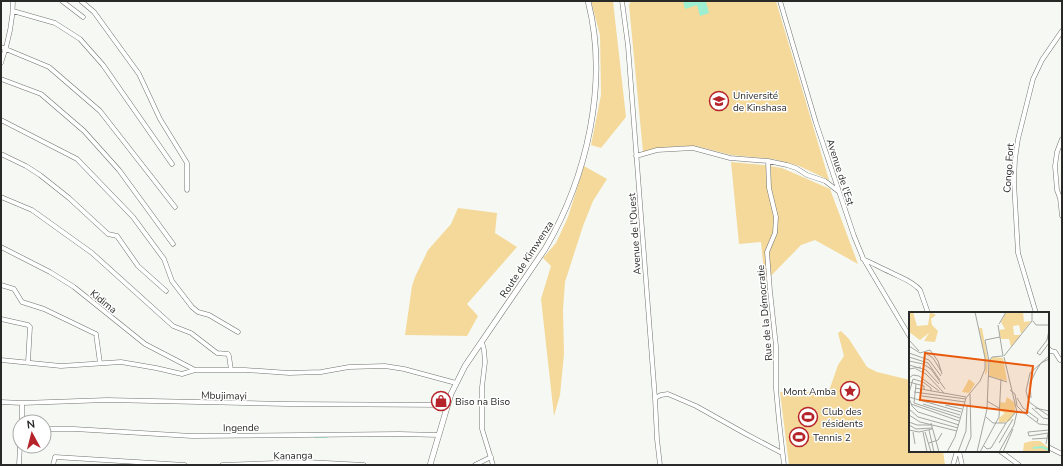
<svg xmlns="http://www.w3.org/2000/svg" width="1063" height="466" viewBox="0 0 1063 466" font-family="'Nunito Sans',sans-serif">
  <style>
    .green { fill: #f4d99a }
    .water { fill: #9cefd1 }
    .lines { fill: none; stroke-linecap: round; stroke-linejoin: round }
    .stream { stroke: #9cefd1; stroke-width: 1.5 }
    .minor-casing { stroke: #70736e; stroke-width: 5 }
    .tertiary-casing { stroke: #70736e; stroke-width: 6 }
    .minor { stroke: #fff; stroke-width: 4 }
    .tertiary { stroke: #fff; stroke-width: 5 }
    .labels { text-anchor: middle; stroke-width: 3; stroke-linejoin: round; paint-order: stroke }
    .poi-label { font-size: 10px; fill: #292a28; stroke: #fff; text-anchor: start }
    .street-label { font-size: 10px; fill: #292a28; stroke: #fff }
    .inset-river { fill: none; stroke: #9cefd1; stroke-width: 2 }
    .inset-road { fill: none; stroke: #a4a6a2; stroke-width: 1 }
    .view { fill: #e8590c; fill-opacity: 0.15; stroke: #e8590c; stroke-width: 2 }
    .inset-edge { fill: none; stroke: #292a28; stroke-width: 2 }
  </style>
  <rect width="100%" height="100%" fill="#f6f9f3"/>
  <path class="green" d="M591,1H613L626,117L601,148L591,145L601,95L600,35Z
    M631,1H776L829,180L799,166L773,159L731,155L696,146H678L643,152L629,5Z
    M731,162L763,165L782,168L830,189L858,264L815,240L801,245L765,282L761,242L739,244Z
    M584,166L607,179L593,201L583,226L565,282L563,310L564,354L560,395L554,416L541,299L551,266L543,258L556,243L568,217Z
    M458,208L497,213L495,233L517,247L467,304L478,316L467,336L405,335L412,286L415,277L428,250L451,224Z
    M841,331L849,339L867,367L877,372L910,380V451H943L945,465H789L780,392L829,391L838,365L844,356L838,333Z"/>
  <path class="water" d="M683,1H710L706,2L709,13L700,16L697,5L685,9Z"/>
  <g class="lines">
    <path class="stream" d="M315,437H327"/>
    <g class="minor-casing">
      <path id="minor" d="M62,1L83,17
        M81,1L94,12L139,74L160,119L187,163V190
        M622,1L628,46L655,398L657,439L660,465
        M780,1L816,123L854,236L863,258L910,337
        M13,11L55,23L80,39L103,65L172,164
        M1,47L49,67L100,111L175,207
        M1,63C8,43 13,22 13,1
        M1,79L41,94L84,131L119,170L173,244
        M1,120L77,159L133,217L164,259L172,281L192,307L198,312L209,315L238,332
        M1062,139L1057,152L1055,166L1057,190L1060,198L1062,216
        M1,154L26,166L40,175L69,198L108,234L117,236L138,266L166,291
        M636,156L657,150L693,148L730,158L768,161L787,165L796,168L807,175L825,181L838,191
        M768,161L769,188L776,217L775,233L767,252L770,291L776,346V389L779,421L784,465
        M1,197L32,210L92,253L173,326L191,333L217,353L228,354L229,356L231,370
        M1,247L50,272L74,287L145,344L195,370
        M863,259C872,263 881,268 890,272C901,278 911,280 920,290L928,313
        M1,285L14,289L22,302L44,309L96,334L100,363
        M1036,313L1018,253L1014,182L1015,159L1018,139L1033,79L1042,60L1062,31
        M1,319L28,325L30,327L28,362
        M482,342L484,350L485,362L482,387V429L493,465
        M1048,348L1051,351L1055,352L1060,360L1062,359
        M1,360L61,366L121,362L156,368L182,374L195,370H245L289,373L321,372L349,367L385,366L404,369L456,383
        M655,398L661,395L668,394L696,406L746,434L782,453
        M1,402L22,403L107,400L287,404L448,405
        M22,422V403
        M44,429H74L192,436L399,434L439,435
        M1048,447L1062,454
        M959,451L962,465
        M1000,451L1019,465
        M19,465L20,446
        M53,465L55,457L185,465
        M222,465L307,462L364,465
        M475,465L491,457
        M953,465L957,451"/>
    </g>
    <g class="tertiary-casing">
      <path id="tertiary" d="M430,465L451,394L465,366L545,249C587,177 609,83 588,1"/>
    </g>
    <use href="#minor" class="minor"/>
    <use href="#tertiary" class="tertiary"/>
  </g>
  <defs>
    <g id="university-ring" transform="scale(1)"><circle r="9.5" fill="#fff" stroke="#b5242a" stroke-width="1.5"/><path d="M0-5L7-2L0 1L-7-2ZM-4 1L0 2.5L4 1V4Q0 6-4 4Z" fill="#b5242a"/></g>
    <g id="sight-ring" transform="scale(1)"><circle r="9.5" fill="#fff" stroke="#b5242a" stroke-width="1.5"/><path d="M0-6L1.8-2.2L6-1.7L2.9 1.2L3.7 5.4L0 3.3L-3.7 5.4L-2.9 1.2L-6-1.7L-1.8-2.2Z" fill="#b5242a"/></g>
    <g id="shop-ring" transform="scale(1)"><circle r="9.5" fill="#fff" stroke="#b5242a" stroke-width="1.5"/><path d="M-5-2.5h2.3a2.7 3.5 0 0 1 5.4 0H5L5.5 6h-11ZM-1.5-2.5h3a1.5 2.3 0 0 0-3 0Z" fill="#b5242a"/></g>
    <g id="stadium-ring" transform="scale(1)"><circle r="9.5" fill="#fff" stroke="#b5242a" stroke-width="1.5"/><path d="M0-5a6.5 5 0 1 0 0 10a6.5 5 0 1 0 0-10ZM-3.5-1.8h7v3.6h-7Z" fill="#b5242a"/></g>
  </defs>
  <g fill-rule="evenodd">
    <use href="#university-ring" x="719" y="101"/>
    <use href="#sight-ring" x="850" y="391"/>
    <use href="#shop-ring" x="441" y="401"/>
    <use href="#stadium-ring" x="808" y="417"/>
    <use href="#stadium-ring" x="799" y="437"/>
  </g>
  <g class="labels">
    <g class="poi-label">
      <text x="733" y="99">Université<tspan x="733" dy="12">de Kinshasa</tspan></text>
      <text x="836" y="395" text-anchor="end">Mont Amba</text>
      <text x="455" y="405">Biso na Biso</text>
      <text x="822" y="415">Club des<tspan x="822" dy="12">résidents</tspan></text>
      <text x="813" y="441">Tennis 2</text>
    </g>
    <g class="street-label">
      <text transform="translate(1008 168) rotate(-86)" y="4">Congo Fort</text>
      <text transform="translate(841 172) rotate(72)" y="4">Avenue de l'Est</text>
      <text transform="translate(634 234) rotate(-94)" y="4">Avenue de l'Ouest</text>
      <text transform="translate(526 259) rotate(-57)" y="4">Route de Kimwenza</text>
      <text transform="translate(104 301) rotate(39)" y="4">Kidima</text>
      <text transform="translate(764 313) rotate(-95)" y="4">Rue de la Démocratie</text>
      <text transform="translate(224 395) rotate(1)" y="4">Mbujimayi</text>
      <text transform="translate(241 427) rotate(-1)" y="4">Ingende</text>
      <text transform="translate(293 455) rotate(-1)" y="4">Kananga</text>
    </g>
  </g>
  <g transform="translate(909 312)">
    <rect width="140" height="140" fill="#f6f9f3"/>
    <path d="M0,0H4L8,14L19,13L21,0L27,3L22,7L23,13L29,19L26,30L15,29L20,21L11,28L0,20ZM97,0H114L115,10L122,9L112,22L110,13L104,14L105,23H112L102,35L100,27H92L90,18L96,17L92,10ZM70,16H73L79,48L78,60L76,63L77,52ZM84,45L94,46L98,69L80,64L81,48ZM60,67L66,72L60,81L53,80ZM98,85L106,91V100L101,109L90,111V106L96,101L91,99V90L96,91ZM123,129H131L140,136V140H114L115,131Z" fill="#f4d99a"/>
    <path class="inset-river" d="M124,136L133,135L140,138"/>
    <path class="inset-road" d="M124,9L127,13H140M90,12L97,0M89,13L94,44M0,28L10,39M0,34L11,41L21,38L29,49L33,62M0,41L20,48L32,64M128,41L138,28L140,18M128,41L131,43L140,31M18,42L24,46L32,59M95,44L123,9V0M140,44L121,61L117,79L120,90L140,104M0,45L19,51L31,68M0,49L14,52L22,57L36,77M80,49L83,45L94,44M0,53L17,58L30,72M0,57L12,55M7,57L17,62L35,81M79,64L98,70M0,66L4,63L10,64L30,79M0,70L15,74V78M7,72L5,91L51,106M6,76L57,85M101,78L106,82L108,94L114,100L130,112L140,113M5,80L57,87M0,81L4,67L14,70L22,76V79M13,84L56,90M0,85L52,100M0,86L3,94L9,100L50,113M108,86L114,96L129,107L128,110M122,86L121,71L127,59L132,51L140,47M16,89L54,94M78,89L90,96M2,92L50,109M14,92L51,103M36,93L53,97M123,96L134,106L140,107M126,96L140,99M0,97L9,105L49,116M0,103L11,110L48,119M77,105L84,111H97L107,100M0,110L8,113H22M22,111L30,140M0,113L7,117L23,116M0,118L10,120L23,117M20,118L25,140M4,120L6,132M14,120L18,140M16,120L22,140M119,120L120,124L139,121L137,132M119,120L140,118M123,127L140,126M20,131L29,128L33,121M90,131L104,107M75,134L78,137L82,136L97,111M38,140L46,125L57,86L71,69L76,57V46L66,0M49,140L57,119L58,94L60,93M56,140L62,125L61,82M68,140L78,97L80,49L76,28L91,25M71,140L90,105L92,67M90,140L105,113L108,100L95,45M94,140L104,117"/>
    <path class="view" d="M16,41L124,54L118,101L11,88Z"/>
    <rect width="140" height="140" class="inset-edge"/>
  </g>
  <rect width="1063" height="466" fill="none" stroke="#292a28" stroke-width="4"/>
  <g transform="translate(32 434) rotate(353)"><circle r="19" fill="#ffffff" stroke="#a9aaa9"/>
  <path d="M0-3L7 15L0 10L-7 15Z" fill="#b5242a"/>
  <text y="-6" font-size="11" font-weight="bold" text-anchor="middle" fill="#292a28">N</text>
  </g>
</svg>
